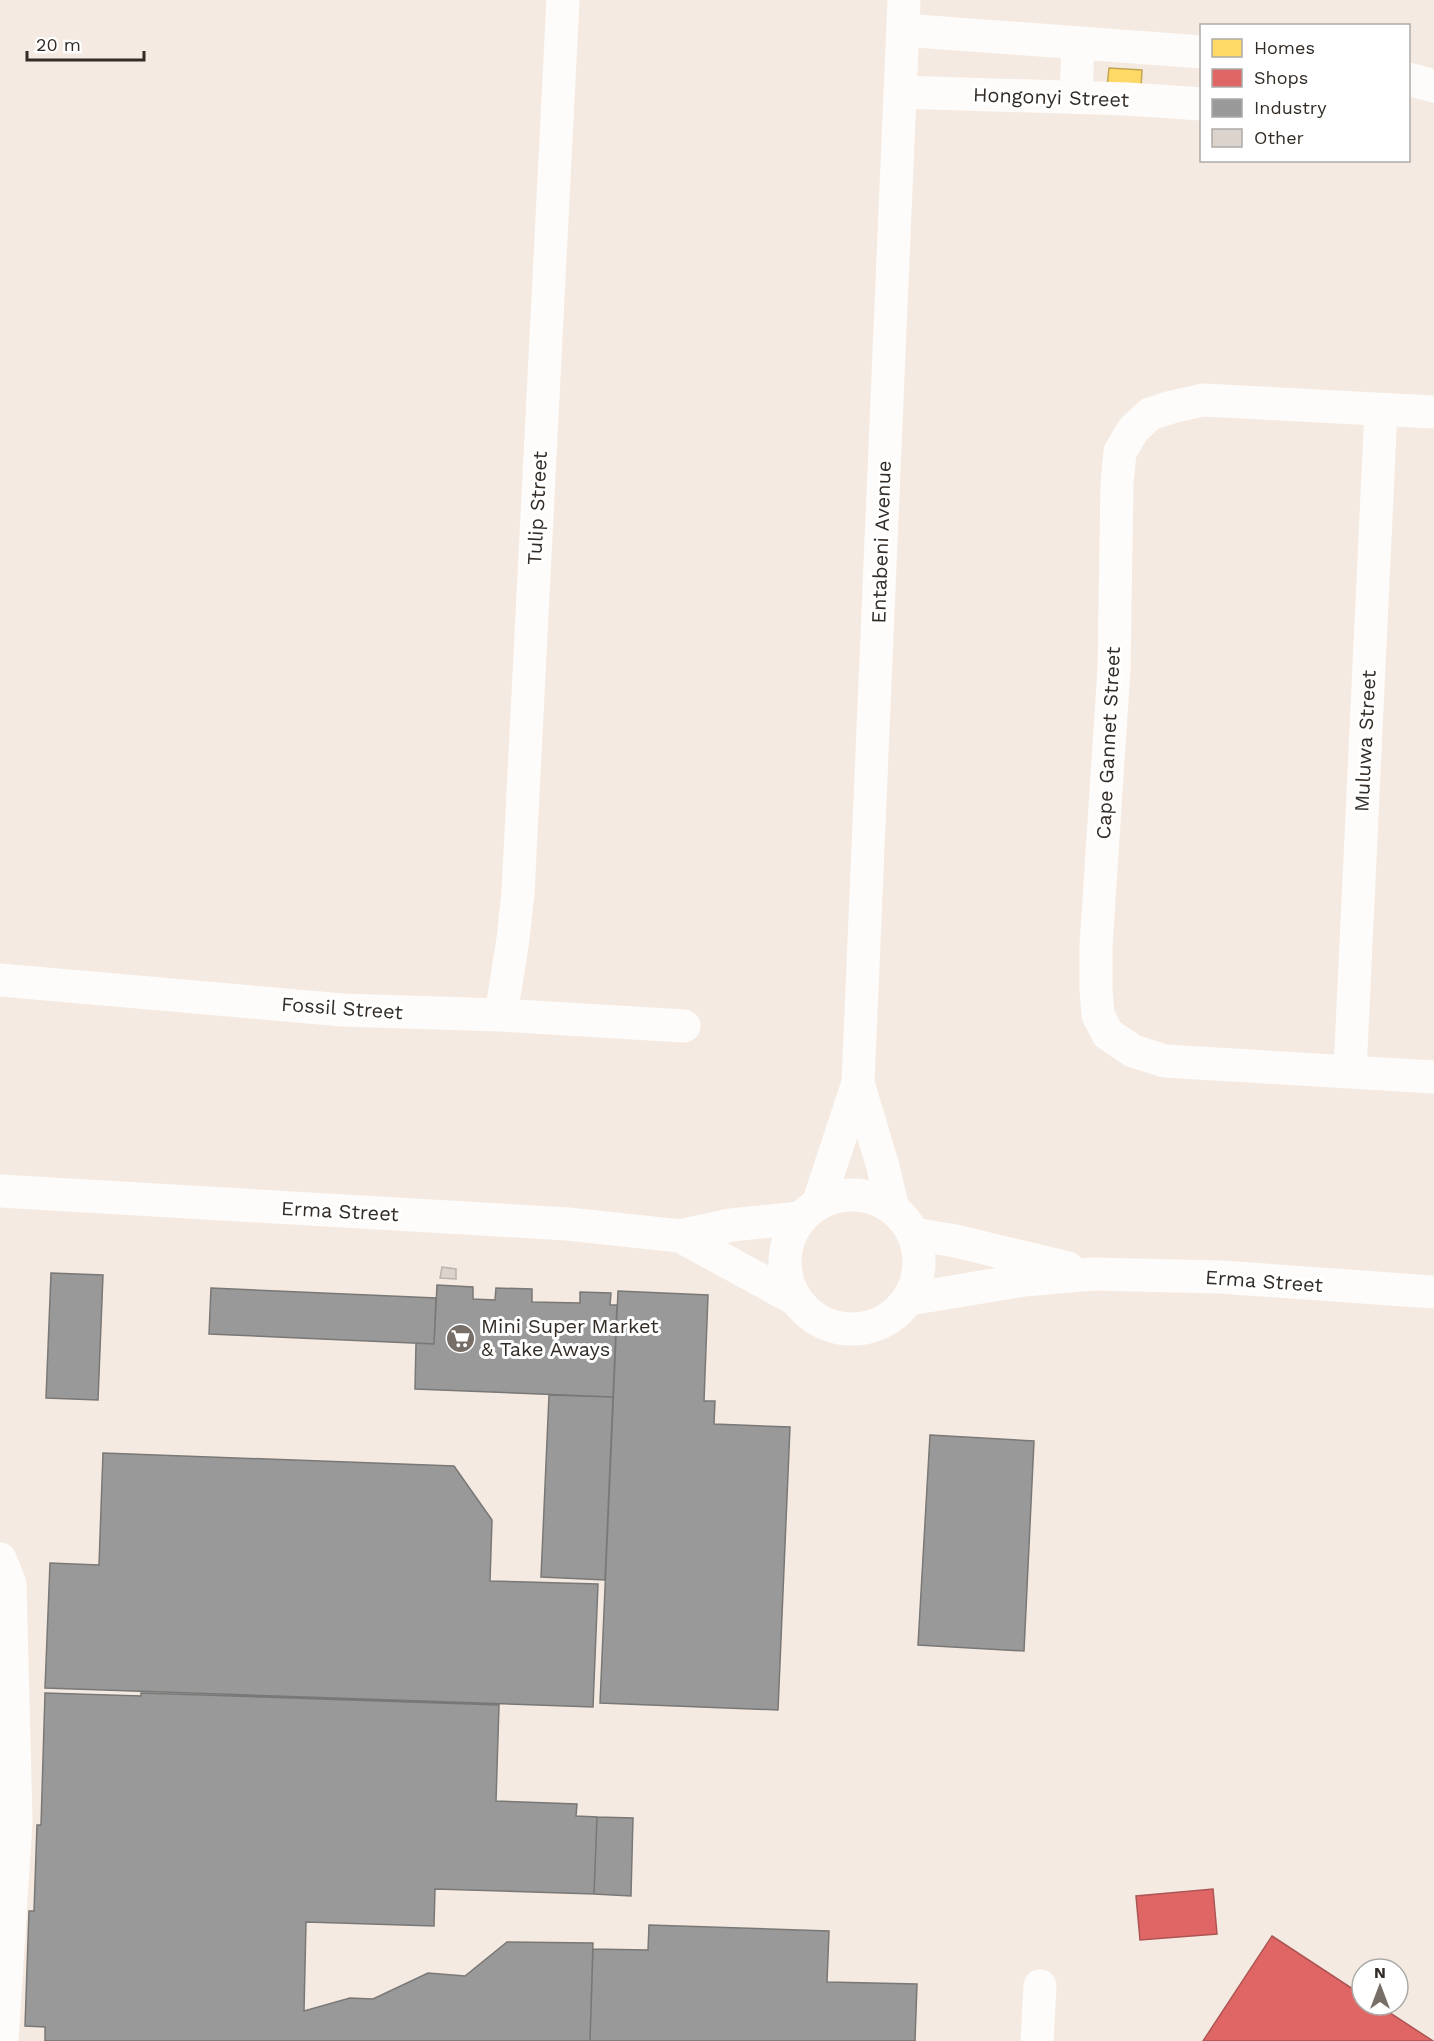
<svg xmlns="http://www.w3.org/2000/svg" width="1434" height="2041" font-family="'Work Sans',sans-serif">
	<rect width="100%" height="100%" fill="#f5eae1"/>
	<!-- homes -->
	<path fill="#ffd966" stroke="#c2a553" stroke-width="1.5" d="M1109,68L1142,70L1141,89L1107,87Z"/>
	<!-- shops -->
	<path fill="#e06666" stroke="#ac5553" stroke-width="1.5" d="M1213,1889L1217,1934L1140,1940L1136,1896Z
		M1272,1936L1362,1995V2005H1378L1433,2041H1203Z"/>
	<!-- industry -->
	<path fill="#999" stroke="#7a7876" stroke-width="1.5" d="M51,1273L103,1275L98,1400L46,1398Z
		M437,1285L473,1287V1299L495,1300L496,1288L532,1289V1302L580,1303V1292L611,1293L610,1305H617L613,1397L415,1389L416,1343L434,1344Z
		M211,1288L436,1298L434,1344L209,1334Z
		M618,1291L708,1295L704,1401H715L714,1424L790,1427L778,1710L600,1703Z
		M549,1395L613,1397L605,1580L541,1577Z
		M930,1435L1034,1441L1024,1651L918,1645Z
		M103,1453L454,1466L492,1520L490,1581L598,1584L593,1707L45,1688L50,1563L99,1565Z
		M45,1693L141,1696V1693L499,1705L496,1801L577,1804L576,1816L597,1817L594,1894L435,1889L434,1926L306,1922L304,2011L350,1998L373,1999L428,1973L465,1976L507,1942L593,1943L590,2041H45V2027L25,2026L29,1911H34L37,1825H41Z
		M597,1817L633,1818L631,1896L594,1894Z
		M649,1925L829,1931L827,1982L917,1984L915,2041H590L593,1949L648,1950Z"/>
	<!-- building -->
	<path fill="#dcd3cc" stroke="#bbb3ac" stroke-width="1.5" d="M442,1267L456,1269V1279L440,1278Z"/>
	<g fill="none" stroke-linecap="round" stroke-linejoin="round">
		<!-- minor -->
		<path stroke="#fefcfa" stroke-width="33" d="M903,30L1202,52
			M1408,79L1434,86
			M900,92L1127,99L1202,104
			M1076,97L1078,43
			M1434,412L1203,400L1172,407L1150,414L1133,430L1120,452L1117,483L1114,669L1096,946V989L1098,1015L1108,1034L1133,1051L1165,1061L1434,1077
			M0,980L343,1010L501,1015L684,1026
			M501,1015L513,939L518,893L563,0
			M1350,1072L1381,410
			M858,1083L883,1167L893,1209
			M0,1191L568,1224L680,1236L731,1225L800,1218
			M785 1262a67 67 0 1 1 134 0a67 67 0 1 1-134 0Z
			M818,1204L858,1083L904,0
			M914,1234L955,1241L1068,1268
			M680,1236L797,1300
			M909,1299L1024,1280L1093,1274L1220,1277L1434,1292
			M0,1559L10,1584L16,1822L2,2041
			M1037,2041L1040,1986"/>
	</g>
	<!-- icons -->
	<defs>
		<symbol id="supermarket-disc" viewBox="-11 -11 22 22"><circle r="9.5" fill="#776e67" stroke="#fff"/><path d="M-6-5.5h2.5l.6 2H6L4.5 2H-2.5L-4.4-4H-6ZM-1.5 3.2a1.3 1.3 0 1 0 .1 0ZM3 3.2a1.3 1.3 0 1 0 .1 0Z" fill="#fff"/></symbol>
	</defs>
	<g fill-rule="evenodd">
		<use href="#supermarket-disc" x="444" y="1322" width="33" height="33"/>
	</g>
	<g text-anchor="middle" stroke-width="6" stroke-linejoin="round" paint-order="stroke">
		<!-- street labels -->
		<g font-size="20" fill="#332c26" stroke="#fff">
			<text transform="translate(1051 97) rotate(2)" y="7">Hongonyi Street</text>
			<text transform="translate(537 508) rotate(-87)" y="7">Tulip Street</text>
			<text transform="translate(881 542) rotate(-88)" y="7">Entabeni Avenue</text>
			<text transform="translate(1365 741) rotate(-87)" y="7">Muluwa Street</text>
			<text transform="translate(1108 743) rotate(-87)" y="7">Cape Gannet Street</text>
			<text transform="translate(342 1008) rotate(4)" y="7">Fossil Street</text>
			<text transform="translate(340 1211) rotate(3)" y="7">Erma Street</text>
			<text transform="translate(1264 1281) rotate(4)" y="7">Erma Street</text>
		</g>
		<!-- poi labels -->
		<g font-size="20" fill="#332c26" stroke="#fff" text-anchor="start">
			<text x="481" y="1333">Mini Super Market<tspan x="481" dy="23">&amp; Take Aways</tspan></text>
		</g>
	</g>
	<!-- legend -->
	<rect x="1200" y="24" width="210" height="138" fill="#ffffff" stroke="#adaba8" stroke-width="1.5"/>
	<rect x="1212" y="39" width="30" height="18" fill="#ffd966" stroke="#adaba8" stroke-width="1.5"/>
	<text x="1254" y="54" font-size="18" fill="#332c26">Homes</text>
	<rect x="1212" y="69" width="30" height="18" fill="#e06666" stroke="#adaba8" stroke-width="1.5"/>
	<text x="1254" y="84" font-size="18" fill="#332c26">Shops</text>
	<rect x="1212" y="99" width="30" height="18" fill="#999999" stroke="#adaba8" stroke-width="1.5"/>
	<text x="1254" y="114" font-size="18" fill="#332c26">Industry</text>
	<rect x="1212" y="129" width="30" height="18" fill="#dcd3cc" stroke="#adaba8" stroke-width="1.5"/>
	<text x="1254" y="144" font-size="18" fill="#332c26">Other</text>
	<!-- north arrow -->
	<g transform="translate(1380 1987)"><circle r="28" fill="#ffffff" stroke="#adaba8" stroke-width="1.5"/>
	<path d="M0-4.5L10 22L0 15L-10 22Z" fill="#776e67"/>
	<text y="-9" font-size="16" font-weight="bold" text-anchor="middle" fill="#332c26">N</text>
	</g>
	<!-- scale -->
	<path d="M27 51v9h117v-9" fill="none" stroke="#332c26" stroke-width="3"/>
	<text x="36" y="51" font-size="18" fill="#332c26" stroke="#ffffff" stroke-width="4.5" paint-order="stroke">20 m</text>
</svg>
